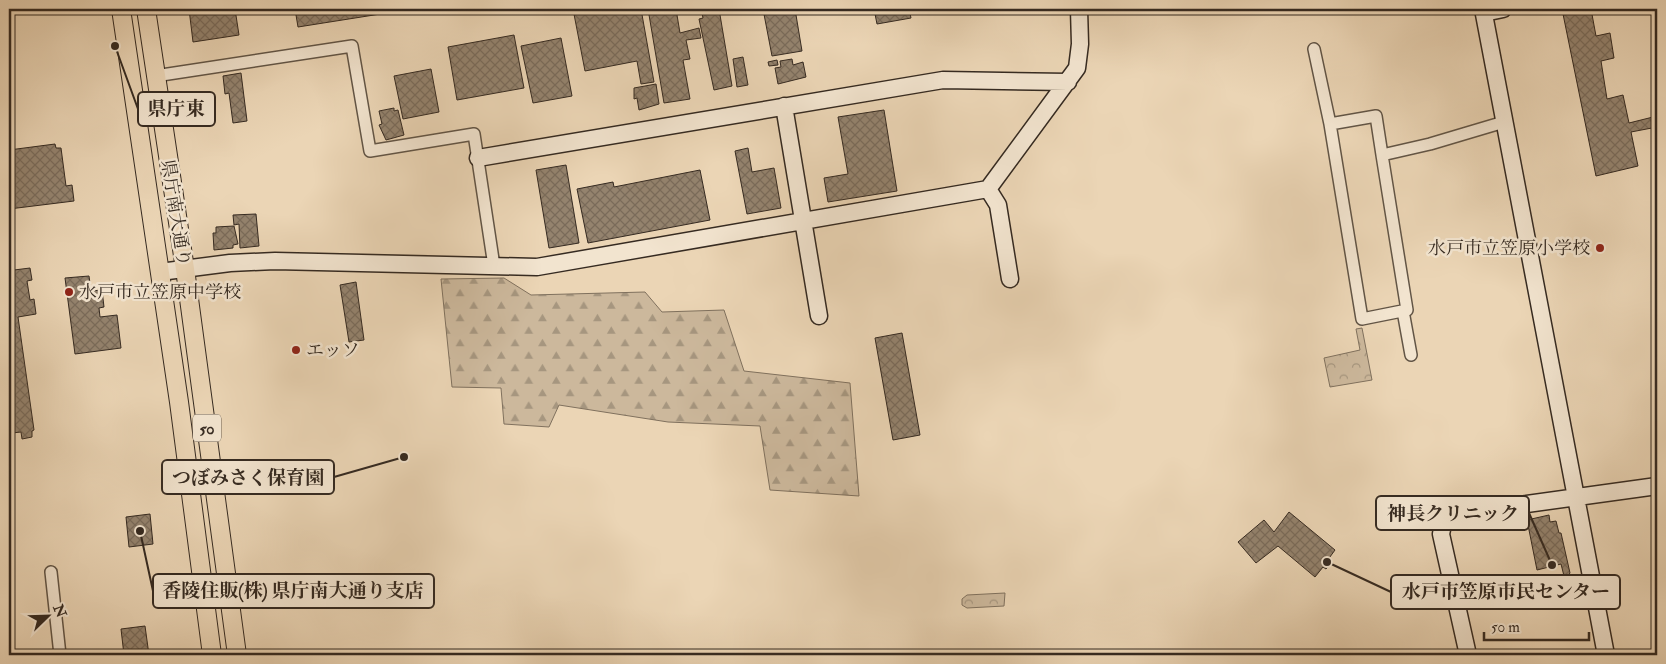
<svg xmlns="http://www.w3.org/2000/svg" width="1666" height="664" font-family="'IM FELL Double Pica','Noto Serif JP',serif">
	<defs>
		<pattern id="forest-firs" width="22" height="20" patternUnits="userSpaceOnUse" patternTransform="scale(1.25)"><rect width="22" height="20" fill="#ccb89c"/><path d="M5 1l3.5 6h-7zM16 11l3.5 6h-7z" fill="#a6967f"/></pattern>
		<pattern id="park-crowns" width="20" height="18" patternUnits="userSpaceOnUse" patternTransform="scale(1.25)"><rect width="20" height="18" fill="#ccb89c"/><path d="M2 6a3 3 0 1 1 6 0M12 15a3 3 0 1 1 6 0" fill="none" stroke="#a6967f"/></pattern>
		<pattern id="building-cross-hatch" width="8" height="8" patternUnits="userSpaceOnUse" patternTransform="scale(1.25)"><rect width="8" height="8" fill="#94836e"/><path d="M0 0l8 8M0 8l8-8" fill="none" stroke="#7a6b5a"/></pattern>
	</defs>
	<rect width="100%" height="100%" fill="#ebd5b5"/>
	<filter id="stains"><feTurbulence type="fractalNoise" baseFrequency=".004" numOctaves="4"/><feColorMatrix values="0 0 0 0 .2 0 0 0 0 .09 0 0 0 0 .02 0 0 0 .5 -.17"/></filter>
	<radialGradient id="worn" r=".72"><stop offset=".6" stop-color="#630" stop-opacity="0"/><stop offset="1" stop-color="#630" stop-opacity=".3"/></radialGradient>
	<!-- forest -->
	<path fill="url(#forest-firs)" stroke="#80715e" d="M504,278L531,295L645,292L662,312L724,310L744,371L850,383L859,496L770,490L760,426L668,422L559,405L549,427L504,424L501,388L452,387L441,279Z"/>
	<!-- park -->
	<path fill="url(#park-crowns)" stroke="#80715e" d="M1362,328L1372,380L1330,387L1324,358L1360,350L1356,329Z
		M1005,593L1004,606L967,608L962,605V599L967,595Z"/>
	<!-- building -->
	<path fill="url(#building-cross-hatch)" stroke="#352a21" d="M189,9H235L239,35L193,42Z
		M295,9H412L298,27Z
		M573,9H641L654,82L641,84L637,61L585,71Z
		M648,9H676L680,33L699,28L701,38L686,40L690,59L683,60L690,99L664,103Z
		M701,9H719L732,86L714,90L699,19L703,18Z
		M763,9H795L802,51L772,56Z
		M874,9H909L911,18L877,24Z
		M1591,9L1596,36L1610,33L1614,58L1601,61L1607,99L1623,95L1629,123L1657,116V127L1631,132L1638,166L1596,176L1563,14Z
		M514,35L524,88L457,100L448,47Z
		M561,38L572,96L533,103L521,46Z
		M743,57L748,85L737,87L733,59Z
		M792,59L793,65L803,62L806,77L778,84L775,68L781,67L780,61Z
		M777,60L778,65L769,66L768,62Z
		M431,69L439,112L403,119L394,76Z
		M241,73L247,121L233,123L229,93L225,94L223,76Z
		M656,84L659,104L639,110L637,98L634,99V88Z
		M394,108V111L398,110L404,135L386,140L379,125L382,124L379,111Z
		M884,110L897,191L828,202L824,178L848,174L838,117Z
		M55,144L56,148H61L66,186L72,185L74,201L9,209V150Z
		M748,148L752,172L774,168L781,208L747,214L735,151Z
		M566,165L579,243L549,248L536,170Z
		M700,170L710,220L588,243L577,189L613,182L614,187Z
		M256,214L259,246L240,248L239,224L234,225L233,215Z
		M234,226L238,244L233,245V248L214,250L213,233H216V227Z
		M9,247L14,270L30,268L32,280L27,281L30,300L34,299L36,314L18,317L34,430L32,431V437L22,439L21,432L12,433L9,410Z
		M89,276L91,291L102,290L104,307L99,308L100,317L117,315L121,348L75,354L65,278Z
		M356,282L364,340L349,342L340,285Z
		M902,333L920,435L893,440L875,338Z
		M1289,512L1335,550L1327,561L1330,564L1326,569L1323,567L1315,577L1278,546L1256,563L1238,542L1264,520L1274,532Z
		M150,514L153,544L129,547L126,517Z
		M1549,515L1550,522L1556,521L1559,533H1561L1570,573L1567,577L1564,576L1561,564L1537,570L1527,520Z
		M145,626L149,655H124L121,629Z"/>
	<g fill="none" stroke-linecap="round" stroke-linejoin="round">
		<defs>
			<path id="street" d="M1314,49L1330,124
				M155,76L352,46L370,151L474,134L494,266
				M1382,155L1376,116L1330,124L1362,319L1407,310L1382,155L1430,144L1504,122
				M1403,311L1411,355
				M51,572L60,655"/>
			<path id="secondary" d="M1483,9L1606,655
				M1484,13L1503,9
				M784,106L819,316
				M478,158L943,80L1068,82
				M988,189L998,205L1010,279
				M160,272L230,263L275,261L537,267L988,189L1077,68L1080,44L1079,9
				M1468,655L1441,534L1444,520L1455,514L1657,486"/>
			<path id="primary" d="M121,9L179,402L212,655
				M146,9L185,269L237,655"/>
		</defs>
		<!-- street casing -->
		<use href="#street" stroke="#625546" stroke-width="14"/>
		<!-- secondary casing -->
		<use href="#secondary" stroke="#352a21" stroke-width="19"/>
		<!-- primary casing -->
		<use href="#primary" stroke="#352a21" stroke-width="20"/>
		<!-- street -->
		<use href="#street" stroke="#f2e4cf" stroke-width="11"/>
		<!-- secondary -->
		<use href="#secondary" stroke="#f2e4cf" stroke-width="16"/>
		<!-- primary -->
		<use href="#primary" stroke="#ebd5b5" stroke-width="18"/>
	</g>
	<!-- markers -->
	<g fill="#8f2418" stroke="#f2e4cf" stroke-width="2">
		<circle cx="1600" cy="248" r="5"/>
		<circle cx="69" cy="292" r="5"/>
		<circle cx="296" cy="350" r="5"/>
	</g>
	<g text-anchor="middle" stroke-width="5" stroke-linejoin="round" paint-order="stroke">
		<!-- shield labels -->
		<rect fill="#f2e4cf" stroke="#6e6255" stroke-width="1" x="193" y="414.5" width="28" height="27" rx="4"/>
		<g font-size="16" font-weight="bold" fill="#352a21">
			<text x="207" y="434">50</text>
		</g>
		<!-- street labels -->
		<g font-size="18" fill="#352a21" stroke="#f2e4cf">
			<text transform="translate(176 213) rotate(81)" y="6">県庁南大通り</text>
		</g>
		<!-- poi labels -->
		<g font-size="18" fill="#352a21" stroke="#f2e4cf" text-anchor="start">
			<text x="1590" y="254" text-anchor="end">水戸市立笠原小学校</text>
			<text x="79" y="298">水戸市立笠原中学校</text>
			<text x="306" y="356">エッソ</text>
		</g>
	</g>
	<!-- callouts -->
	<path fill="none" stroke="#352a21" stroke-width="2" d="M115 46L138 109M404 457L334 477M1552 565L1529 513M140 531L153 591M1327 562L1391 592"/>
	<g fill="#352a21" stroke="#f2e4cf" stroke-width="2">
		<circle cx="115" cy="46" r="5"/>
		<circle cx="404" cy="457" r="5"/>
		<circle cx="1552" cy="565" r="5"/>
		<circle cx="140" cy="531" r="5"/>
		<circle cx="1327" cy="562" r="5"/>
	</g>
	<g fill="#f2e4cf" stroke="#352a21" stroke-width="2">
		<rect x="138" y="92" width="77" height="34" rx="5"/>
		<rect x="162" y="460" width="172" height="34" rx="5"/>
		<rect x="1376" y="496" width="153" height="34" rx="5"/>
		<rect x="153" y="574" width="281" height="34" rx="5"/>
		<rect x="1391" y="575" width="229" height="34" rx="5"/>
	</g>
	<g font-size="19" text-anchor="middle" font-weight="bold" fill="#352a21">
		<text x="176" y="115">県庁東</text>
		<text x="248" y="484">つぼみさく保育園</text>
		<text x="1453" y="520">神長クリニック</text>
		<text x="293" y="597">香陵住販(株) 県庁南大通り支店</text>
		<text x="1506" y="598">水戸市笠原市民センター</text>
	</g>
	<!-- margin -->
	<rect width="1666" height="664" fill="none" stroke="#ebd5b5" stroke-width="30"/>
	<rect x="10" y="10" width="1646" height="644" fill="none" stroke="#352a21" stroke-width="2.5"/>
	<rect x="15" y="15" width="1636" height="634" fill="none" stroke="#352a21"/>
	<!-- north arrow -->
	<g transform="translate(48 616) rotate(67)" stroke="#f2e4cf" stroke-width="4" paint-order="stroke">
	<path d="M0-4L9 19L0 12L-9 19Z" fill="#352a21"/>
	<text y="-8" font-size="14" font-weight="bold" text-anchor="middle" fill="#352a21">N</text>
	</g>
	<!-- scale -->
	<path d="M1484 632v8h105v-8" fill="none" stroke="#352a21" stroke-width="2.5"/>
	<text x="1491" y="632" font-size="15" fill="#352a21" stroke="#f2e4cf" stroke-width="4" paint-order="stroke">50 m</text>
	<rect width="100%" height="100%" filter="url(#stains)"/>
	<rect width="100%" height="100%" fill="url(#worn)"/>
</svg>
